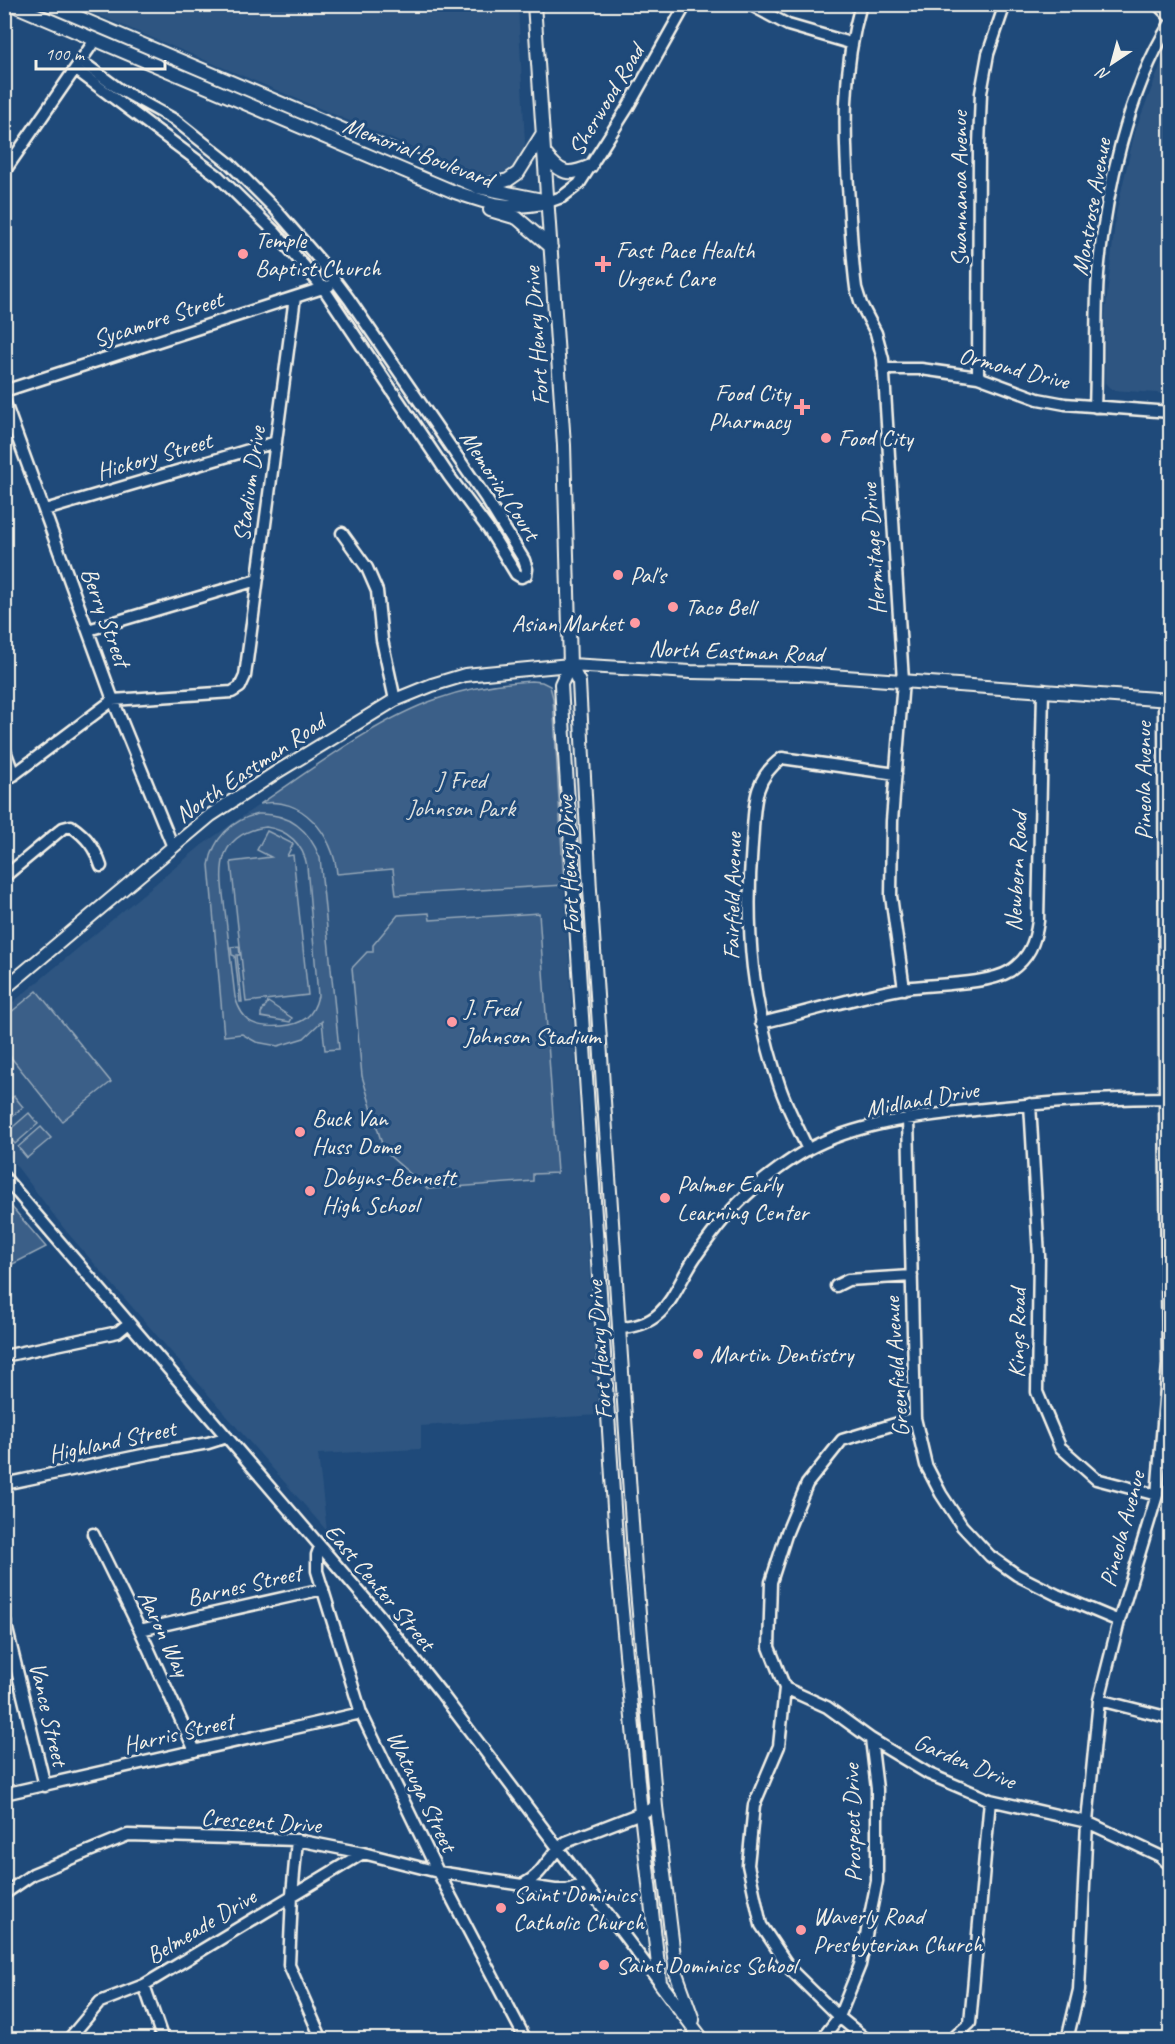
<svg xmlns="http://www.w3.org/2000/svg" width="1175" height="2044" font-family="Caveat,sans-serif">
	<rect width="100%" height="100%" fill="#1f4a7a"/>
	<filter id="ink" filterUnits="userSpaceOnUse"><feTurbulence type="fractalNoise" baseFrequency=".0167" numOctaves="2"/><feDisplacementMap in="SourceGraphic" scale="12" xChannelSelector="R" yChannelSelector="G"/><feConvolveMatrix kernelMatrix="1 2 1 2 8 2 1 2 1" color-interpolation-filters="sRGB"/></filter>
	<g filter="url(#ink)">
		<!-- built -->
		<path fill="#2d5581" d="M74,5H518L525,143L521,156L515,166L507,171L489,178L480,176Z
			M1170,41V394L1112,390L1105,383V314L1116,214L1135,131Z
			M276,801L288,805L313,820L324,833L336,861L394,869L397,895L564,885L599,1415L421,1426V1449L318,1454L327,1531L66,1231L5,1151V1009L202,845L260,804Z"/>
		<!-- green -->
		<path fill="#3a5f88" stroke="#97a8b8" stroke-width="1.5" fill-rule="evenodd" d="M531,681L542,682L550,686L553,698L564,885L396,895L393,869L337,874C334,836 302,794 260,804C312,769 378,719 437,699C468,688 498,683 531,681Z
			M258,814C289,813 309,829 320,858L339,1049L325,1050L322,1021L304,1038L278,1046L256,1042L242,1034L224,1036L209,865C213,839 231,820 258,814ZM266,827C288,830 303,844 307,866L318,996C313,1017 303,1024 282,1026C256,1028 243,1024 235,997C232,971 229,945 226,919C224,898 218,873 225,854C232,837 249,829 266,827Z
			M267,831L293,844L287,856L293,855L308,995L246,1002L231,862L271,857L257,850Z
			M429,913L430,920L539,913L557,1173L533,1174V1181L428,1189L384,1151L362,1076L352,968L367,952H373V945L398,915Z
			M239,946L240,955H237L242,1002H240L235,956L232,955L231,947Z
			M37,991L111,1082L62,1121L5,1050V1017Z
			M268,1002L292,1018L290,1022L261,1017V1013Z
			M14,1096L23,1107L5,1122V1104Z
			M29,1113L38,1124L15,1144L6,1133Z
			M41,1127L51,1138L27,1158L18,1147Z
			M5,1199L46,1247L5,1268H4Z"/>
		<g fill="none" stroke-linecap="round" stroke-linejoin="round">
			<defs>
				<path id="minor" d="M749,4L788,25L850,43
					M861,4C842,71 844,133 849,201C851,230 852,259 856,288L861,304L876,333L883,359L903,681L892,821L891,896L904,989
					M1157,4L1170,17
					M75,69L218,176L274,231L324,289L449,476L489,530L516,574L521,577L526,575L527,569L524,560L487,500L349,299L322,263L275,209L230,164L175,120L119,89L81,61
					M4,172L95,40
					M548,202L562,197L579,184L628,107L686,4
					M883,369H921L978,377L1038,399L1065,404L1170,412
					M978,377L979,145L981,93L988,54L1005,4
					M4,391L329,286
					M4,400L113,700L173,847
					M1095,407C1097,363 1095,318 1098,274C1105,194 1128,91 1170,24
					M45,510L276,442
					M342,533L367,568L377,591L382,640L395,700
					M88,630L257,580
					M4,748L14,775
					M4,782L113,700L232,692L240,687L245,676L295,297
					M4,877L63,828L71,826C87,837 95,848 101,866
					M761,1023C808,1012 859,996 905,988C933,984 987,985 1010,971C1029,958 1035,943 1038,921L1043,690
					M1030,1104L1039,1256L1037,1392L1060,1447L1096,1479L1157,1495
					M908,1118L915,1418L926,1465L941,1494L962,1526L990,1556L1017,1575L1057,1595L1119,1621
					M808,1150C799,1129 787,1108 780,1087C752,1006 745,929 752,844C755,810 751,780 782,758L896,774
					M4,1177L380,1616L441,1693L660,1983
					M836,1286L848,1280L912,1276
					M618,1328C669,1327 673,1289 696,1256C712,1233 731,1208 752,1190C766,1177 791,1159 807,1150C855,1123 921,1116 975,1110C1039,1103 1105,1098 1170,1098
					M4,1356L118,1332L129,1323
					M4,1484L152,1453L208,1443L227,1437
					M93,1534L140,1630L195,1751
					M320,1547L317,1555V1571L361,1713L438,1872L526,2040
					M4,1617L45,1786
					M140,1630L323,1589
					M785,1688L827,1707L871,1739L929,1774L990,1800L1087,1822L1160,1856L1170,1865
					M1099,1700L1170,1718
					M4,1794L361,1713
					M297,1840L292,1895L289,1965L322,2040
					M524,1884C545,1873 548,1855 566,1842L656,1807
					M4,1894L33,1874L128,1835L297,1840L363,1853L438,1872L555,1890H567L584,1884
					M144,1985L163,2040
					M68,2040L100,2002L144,1985L363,1853
					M821,2040L839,2017L860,1965L877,1881V1789L871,1739
					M867,2040L839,2017L791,1970L761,1925L748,1865L754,1805L779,1746L785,1688L769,1647L771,1582L787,1532L807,1484L842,1440L915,1418
					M951,2040L970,2023L990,1800
					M1067,2040L1079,1990L1087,1822L1099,1700L1119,1621L1157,1495L1168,1364L1165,1098L1164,699"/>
				<path id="major" d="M11,4L452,191C490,204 508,211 548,202
					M47,4L478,187L547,201
					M534,4L564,445L570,665L561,684L565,755L618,1569L641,1813L660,1983L703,2040
					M545,154C562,175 567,176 591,166
					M482,186L508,180L518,173L543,133
					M490,210L517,218L551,247
					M570,665L579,682L590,890L635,1568L656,1807L676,1973L693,2020
					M4,989L211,815L277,772L395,700L432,685L465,675L570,665L691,672L803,674L1170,700"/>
			</defs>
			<!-- minor casing -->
			<use href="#minor" stroke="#f4f1e8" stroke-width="15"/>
			<!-- major casing -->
			<use href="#major" stroke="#f4f1e8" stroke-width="16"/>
			<!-- minor -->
			<use href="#minor" stroke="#1f4a7a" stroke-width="10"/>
			<!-- major -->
			<use href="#major" stroke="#1f4a7a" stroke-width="12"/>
		</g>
	</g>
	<!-- markers -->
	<g fill="#ff9aa2" stroke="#1f4a7a" stroke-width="2">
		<circle cx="243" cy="254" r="6"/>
		<path d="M600 255h6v6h6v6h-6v6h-6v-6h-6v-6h6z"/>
		<path d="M799 398h6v6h6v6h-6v6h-6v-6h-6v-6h6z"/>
		<circle cx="826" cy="438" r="6"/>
		<circle cx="618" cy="575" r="6"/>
		<circle cx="673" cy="607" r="6"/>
		<circle cx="635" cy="623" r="6"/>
		<circle cx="452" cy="1022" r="6"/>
		<circle cx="300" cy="1132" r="6"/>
		<circle cx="310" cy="1191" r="6"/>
		<circle cx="665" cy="1198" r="6"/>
		<circle cx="698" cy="1354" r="6"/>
		<circle cx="501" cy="1908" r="6"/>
		<circle cx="801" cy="1930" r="6"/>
		<circle cx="604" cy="1965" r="6"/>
	</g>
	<g text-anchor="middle" stroke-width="6" stroke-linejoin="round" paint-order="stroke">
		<!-- street labels -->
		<g font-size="24" fill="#f4f1e8" stroke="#1f4a7a">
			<text transform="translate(606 100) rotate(-59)" y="8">Sherwood Road</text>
			<text transform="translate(418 152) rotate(21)" y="8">Memorial Boulevard</text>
			<text transform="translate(959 189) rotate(-90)" y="8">Swannanoa Avenue</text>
			<text transform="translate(1091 207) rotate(-80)" y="8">Montrose Avenue</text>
			<text transform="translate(158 319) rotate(-18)" y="8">Sycamore Street</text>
			<text transform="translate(536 336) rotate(-94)" y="8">Fort Henry Drive</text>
			<text transform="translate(1014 368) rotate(14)" y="8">Ormond Drive</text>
			<text transform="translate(154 456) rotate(-16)" y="8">Hickory Street</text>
			<text transform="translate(249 484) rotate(-82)" y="8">Stadium Drive</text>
			<text transform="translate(500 485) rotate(57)" y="8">Memorial Court</text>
			<text transform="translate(873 549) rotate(-94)" y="8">Hermitage Drive</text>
			<text transform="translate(106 617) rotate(70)" y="8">Berry Street</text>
			<text transform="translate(736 651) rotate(2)" y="8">North Eastman Road</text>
			<text transform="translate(250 768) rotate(-34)" y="8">North Eastman Road</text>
			<text transform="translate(1143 781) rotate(-90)" y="8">Pineola Avenue</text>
			<text transform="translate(568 865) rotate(-93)" y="8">Fort Henry Drive</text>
			<text transform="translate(1016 872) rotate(-87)" y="8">Newbern Road</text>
			<text transform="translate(732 896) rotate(-89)" y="8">Fairfield Avenue</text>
			<text transform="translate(922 1099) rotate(-10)" y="8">Midland Drive</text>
			<text transform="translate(1017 1333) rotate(-89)" y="8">Kings Road</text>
			<text transform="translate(599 1350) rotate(-94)" y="8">Fort Henry Drive</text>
			<text transform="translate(896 1367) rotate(-94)" y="8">Greenfield Avenue</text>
			<text transform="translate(112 1441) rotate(-12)" y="8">Highland Street</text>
			<text transform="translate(1122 1529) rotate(-75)" y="8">Pineola Avenue</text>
			<text transform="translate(244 1585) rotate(-13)" y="8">Barnes Street</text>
			<text transform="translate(380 1587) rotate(50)" y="8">East Center Street</text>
			<text transform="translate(164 1633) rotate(65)" y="8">Aaron Way</text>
			<text transform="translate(49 1714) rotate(77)" y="8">Vance Street</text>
			<text transform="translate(178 1733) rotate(-13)" y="8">Harris Street</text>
			<text transform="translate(965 1761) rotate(23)" y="8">Garden Drive</text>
			<text transform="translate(422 1791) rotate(64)" y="8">Watauga Street</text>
			<text transform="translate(261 1821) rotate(4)" y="8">Crescent Drive</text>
			<text transform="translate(852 1823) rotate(-91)" y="8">Prospect Drive</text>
			<text transform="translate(201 1926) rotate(-31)" y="8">Belmeade Drive</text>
		</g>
		<!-- poi labels -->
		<g font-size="24" fill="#f4f1e8" stroke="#1f4a7a" text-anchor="start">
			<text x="255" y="248">Temple<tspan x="255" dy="28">Baptist Church</tspan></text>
			<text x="616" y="258">Fast Pace Health<tspan x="616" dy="28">Urgent Care</tspan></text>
			<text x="790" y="401" text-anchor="end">Food City<tspan x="790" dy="28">Pharmacy</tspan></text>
			<text x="838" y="446">Food City</text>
			<text x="630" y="583">Pal's</text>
			<text x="685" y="615">Taco Bell</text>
			<text x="623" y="631" text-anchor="end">Asian Market</text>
			<text x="464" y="1016">J. Fred<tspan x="464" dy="28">Johnson Stadium</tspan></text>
			<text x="312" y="1126">Buck Van<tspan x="312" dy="28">Huss Dome</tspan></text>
			<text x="322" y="1185">Dobyns-Bennett<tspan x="322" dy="28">High School</tspan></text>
			<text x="677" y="1192">Palmer Early<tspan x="677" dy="28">Learning Center</tspan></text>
			<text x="710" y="1362">Martin Dentistry</text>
			<text x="513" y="1902">Saint Dominics<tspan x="513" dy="28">Catholic Church</tspan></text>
			<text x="813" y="1924">Waverly Road<tspan x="813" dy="28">Presbyterian Church</tspan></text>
			<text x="616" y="1973">Saint Dominics School</text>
		</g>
		<!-- park labels -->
		<g font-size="24" fill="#e1e2de" stroke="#1f4a7a">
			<text x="461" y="788">J Fred<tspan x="461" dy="28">Johnson Park</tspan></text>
		</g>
	</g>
	<!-- margin -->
	<rect width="1175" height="2044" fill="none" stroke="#1f4a7a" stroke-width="24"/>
	<rect x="12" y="12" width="1151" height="2020" fill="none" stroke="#f4f1e8" stroke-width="2" filter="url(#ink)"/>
	<!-- north arrow -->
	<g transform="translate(1112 63) rotate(216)" stroke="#1f4a7a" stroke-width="4.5" paint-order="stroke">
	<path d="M0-4.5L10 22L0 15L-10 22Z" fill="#f4f1e8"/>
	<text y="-9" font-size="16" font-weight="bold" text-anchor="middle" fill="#f4f1e8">N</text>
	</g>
	<!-- scale -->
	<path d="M36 60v9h129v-9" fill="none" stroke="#f4f1e8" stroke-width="3"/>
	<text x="45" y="60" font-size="18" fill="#f4f1e8" stroke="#1f4a7a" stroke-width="4.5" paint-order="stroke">100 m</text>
</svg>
